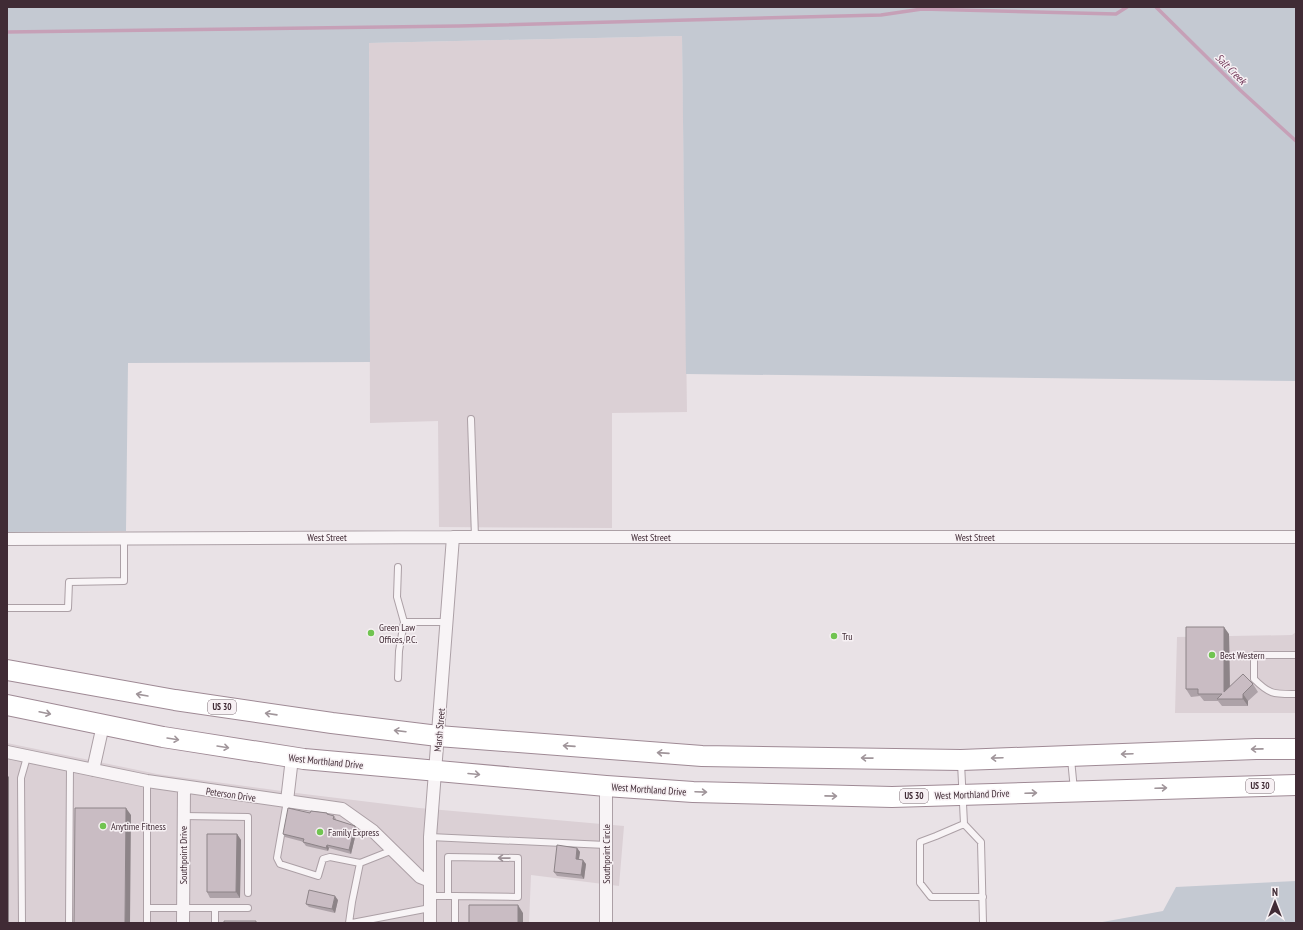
<svg xmlns="http://www.w3.org/2000/svg" width="1303" height="930" font-family="'PT Sans Narrow',sans-serif">
	<rect width="100%" height="100%" fill="#e9e2e6"/>
	<!-- built -->
	<path fill="#dbd0d5" d="M682,36L687,412L612,413V528L439,527L438,421L370,423L369,43Z
		M1296,632V713H1175L1177,637L1292,635Z
		M7,743L157,774L304,794L419,808L624,826L619,886L531,875L529,923H7Z"/>
	<!-- green -->
	<path fill="#c4c9d2" d="M7,7H1296V381L686,374L682,36L369,43L370,362L128,363L126,531L7,532Z
		M1296,881V923H1097L1163,911L1176,887Z"/>
	<g fill="none" stroke-linecap="round" stroke-linejoin="round">
		<!-- stream -->
		<path stroke="#c6a0b7" stroke-width="3.5" d="M1156,7L1240,90L1296,141
			M7,32L459,26L881,15L922,9L1116,14L1127,7"/>
		<defs>
			<path id="service" d="M471,419L475,537
				M398,567L397,597L404,622H447
				M7,608H68L69,582L124,581V539
				M1296,655H1254V679C1270,695 1274,694 1296,694
				M398,678L399,651L404,622
				M1071,759L1074,790
				M961,763L964,824L981,842L983,923
				M147,781V923
				M287,801L277,858L280,864L318,876L323,859L330,857L360,863L352,902L349,923
				M183,816L248,817V893
				M964,824L936,836L920,842V883L931,897H983
				M430,837L606,845
				M360,863L393,850
				M430,896H455V923
				M448,896V857L518,858V897L455,896
				M147,908H248
				M22,923L21,778L27,757
				M69,923L70,766
				M215,923V908
				M352,923L430,908"/>
			<path id="minor" d="M7,539L453,537H1296
				M7,752L147,781L342,809L373,831L420,877L430,881
				M93,770L103,725
				M287,801L292,758
				M183,923L184,787
				M430,923V837L453,537
				M606,923V786"/>
			<path id="trunk" d="M7,670L175,700L332,723L438,736L702,756L961,760L1256,749H1296
				M7,705L163,737L304,759L606,786L693,792L892,797L1296,785"/>
		</defs>
		<!-- service casing -->
		<use href="#service" stroke="#aca0a6" stroke-width="8"/>
		<!-- minor casing -->
		<use href="#minor" stroke="#aca0a6" stroke-width="14"/>
		<!-- trunk casing -->
		<use href="#trunk" stroke="#9f8a95" stroke-width="22"/>
		<!-- service -->
		<use href="#service" stroke="#f8f4f6" stroke-width="6"/>
		<!-- minor -->
		<use href="#minor" stroke="#f8f4f6" stroke-width="12"/>
		<!-- trunk -->
		<use href="#trunk" stroke="#fff" stroke-width="20"/>
	</g>
	<!-- wall -->
	<path fill="#ada2a8" d="M1229,634L1230,687L1253,684L1258,692L1248,701V706H1222L1218,701H1204L1200,696L1191,697L1186,689Z
		M327,813L328,815L334,816L336,819V820L357,829L351,854L329,848L328,851L306,846L303,842H304L285,837L283,834Z
		M237,834L241,840L240,898H210L207,892Z
		M577,848L580,852L579,860L586,864L584,879L557,876L554,872Z
		M338,900L335,913L309,907L306,904Z"/>
	<!-- shaded-wall -->
	<path fill="#8d8488" d="M1224,627L1229,634L1230,699L1224,692Z
		M1243,694L1248,701V706L1243,699Z
		M7,775L9,777V923H7Z
		M126,808L131,815L130,923H125Z
		M355,826L357,829L351,854L349,850Z
		M237,834L241,840L240,898L236,892Z
		M327,845L329,848L328,851L326,848Z
		M577,848L580,852L578,863L576,859Z
		M583,860L586,864L584,879L581,875Z
		M335,896L338,900L335,913L332,909Z
		M518,905L523,913V923H518Z"/>
	<!-- building -->
	<path fill="#c9bcc3" stroke="#8d8488" d="M1186,627H1224V692L1243,674L1253,684L1243,694V699H1217L1222,694H1198V689H1186Z
		M75,808H126L125,923H74Z
		M288,808L310,813L311,811L327,813V814L334,816L333,819L355,826L349,850L327,845L326,848L303,842L304,839L283,834Z
		M207,834H237L236,892H207Z
		M557,845L577,848L576,859L583,860L581,875L554,872Z
		M309,890L335,896L332,909L306,904Z
		M469,905H518V923H469Z
		M224,921H256V923H224Z"/>
	<!-- one-way arrows -->
	<defs><path id="oneway-shaft" d="M-6 0H5M1.5-3L5.5 0L1.5 3" fill="none" stroke-width="1.6" stroke-linecap="round" stroke-linejoin="round"/></defs>
	<g stroke="#a0959a">
		<use href="#oneway-shaft" transform="translate(142 695) rotate(-170)"/>
		<use href="#oneway-shaft" transform="translate(45 713) rotate(12)"/>
		<use href="#oneway-shaft" transform="translate(271 714) rotate(-172)"/>
		<use href="#oneway-shaft" transform="translate(400 731) rotate(-173)"/>
		<use href="#oneway-shaft" transform="translate(173 739) rotate(9)"/>
		<use href="#oneway-shaft" transform="translate(569 746) rotate(-176)"/>
		<use href="#oneway-shaft" transform="translate(223 747) rotate(9)"/>
		<use href="#oneway-shaft" transform="translate(1257 749) rotate(179)"/>
		<use href="#oneway-shaft" transform="translate(663 753) rotate(-176)"/>
		<use href="#oneway-shaft" transform="translate(1127 754) rotate(178)"/>
		<use href="#oneway-shaft" transform="translate(867 758) rotate(-179)"/>
		<use href="#oneway-shaft" transform="translate(997 758) rotate(178)"/>
		<use href="#oneway-shaft" transform="translate(474 774) rotate(5)"/>
		<use href="#oneway-shaft" transform="translate(1161 788) rotate(-2)"/>
		<use href="#oneway-shaft" transform="translate(701 792) rotate(2)"/>
		<use href="#oneway-shaft" transform="translate(1031 793) rotate(-2)"/>
		<use href="#oneway-shaft" transform="translate(831 796) rotate(1)"/>
	</g>
	<use stroke="#9c9096" href="#oneway-shaft" transform="translate(504 858) rotate(-179)"/>
	<!-- markers -->
	<g fill="#71c451" stroke="#f7f1f4" stroke-width="1.5">
		<circle cx="371" cy="633" r="4"/>
		<circle cx="834" cy="636" r="4"/>
		<circle cx="1212" cy="655" r="4"/>
		<circle cx="103" cy="826" r="4"/>
		<circle cx="320" cy="832" r="4"/>
	</g>
	<g text-anchor="middle" stroke-width="3" stroke-linejoin="round" paint-order="stroke">
		<!-- shield labels -->
		<g fill="#f7f1f4" stroke="#77666e" stroke-width="1">
			<rect x="208" y="700" width="28" height="14" rx="3"/>
			<rect x="1246" y="779" width="28" height="14" rx="3"/>
			<rect x="900" y="789" width="28" height="14" rx="3"/>
		</g>
		<g font-size="9" font-weight="bold" fill="#402b35">
			<text x="222" y="710">US 30</text>
			<text x="1260" y="789">US 30</text>
			<text x="914" y="799">US 30</text>
		</g>
		<!-- street labels -->
		<g font-size="10" fill="#402b35" stroke="#f7f1f4">
			<text x="327" y="541">West Street</text>
			<text x="651" y="541">West Street</text>
			<text x="975" y="541">West Street</text>
			<text transform="translate(439 730) rotate(-85)" y="4">Marsh Street</text>
			<text transform="translate(326 761) rotate(6)" y="4">West Morthland Drive</text>
			<text transform="translate(649 789) rotate(4)" y="4">West Morthland Drive</text>
			<text transform="translate(231 794) rotate(8)" y="4">Peterson Drive</text>
			<text transform="translate(972 794) rotate(-2)" y="4">West Morthland Drive</text>
			<text transform="translate(606 854) rotate(-90)" y="4">Southpoint Circle</text>
			<text transform="translate(183 855) rotate(-90)" y="4">Southpoint Drive</text>
		</g>
		<!-- poi labels -->
		<g font-size="10" fill="#402b35" stroke="#f7f1f4" text-anchor="start">
			<text x="379" y="631">Green Law<tspan x="379" dy="12">Offices, P.C.</tspan></text>
			<text x="842" y="640">Tru</text>
			<text x="1220" y="659">Best Western</text>
			<text x="111" y="830">Anytime Fitness</text>
			<text x="328" y="836">Family Express</text>
		</g>
		<!-- water labels -->
		<g font-size="11" font-style="italic" fill="#713858" stroke="#f7f1f4">
			<text transform="translate(1231 69) rotate(45)" y="4">Salt Creek</text>
		</g>
	</g>
	<!-- border -->
	<rect width="1303" height="930" fill="none" stroke="#402b35" stroke-width="16"/>
	<!-- north arrow -->
	<g transform="translate(1275 902)" stroke="#f7f1f4" stroke-width="3" paint-order="stroke">
	<path d="M0-3L7 15L0 10L-7 15Z" fill="#402b35"/>
	<text y="-6" font-size="11" font-weight="bold" text-anchor="middle" fill="#402b35">N</text>
	</g>
</svg>
